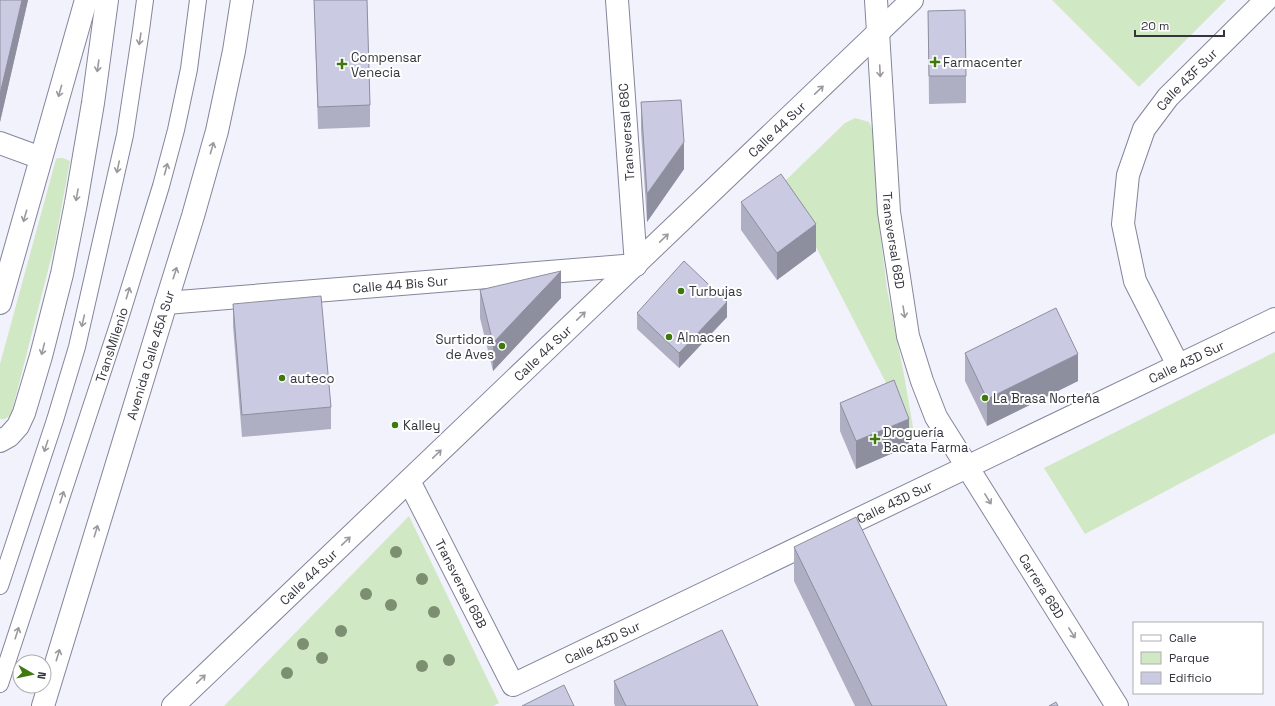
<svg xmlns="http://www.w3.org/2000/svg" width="1275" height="706" font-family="'Space Grotesk',sans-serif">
	<rect width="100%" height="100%" fill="#f1f2fb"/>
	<!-- green -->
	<path fill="#d1e8c4" d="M1052,0H1226L1139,87Z
		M855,118L869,122L875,135L876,199L887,289L904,375L915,439L783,183L845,123Z
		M59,158H63L70,161L55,243L11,415L5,419H0V364L56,159Z
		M1275,352V433L1085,534L1044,468Z
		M409,516L499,703L493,706H224Z"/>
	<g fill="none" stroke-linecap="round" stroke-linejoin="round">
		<defs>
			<g id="lane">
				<path d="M0,586L55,420L77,347L125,135L141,30L145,0"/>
				<path id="s1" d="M0,684L118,325L161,186L176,130L189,69L198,0"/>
			</g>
			<g id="street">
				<path d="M876,0L878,32"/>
				<path d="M0,143L41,158"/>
				<path id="s2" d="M166,303L636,265L617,0"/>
				<path id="s3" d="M1178,365L1135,281L1123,224L1128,175L1144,129L1168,97L1266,0"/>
				<path id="s4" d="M409,481L513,685L1275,319"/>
			</g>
			<g id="secondary">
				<path id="s5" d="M878,32L889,212L908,336L922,381L936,417L1117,706"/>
				<path id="s6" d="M173,706L912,0"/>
			</g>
			<g id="highway">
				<path d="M0,303L86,0"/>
				<path d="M0,441L9,436L18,426L24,413L41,356L62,274L76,203L93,103L107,0"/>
				<path id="s7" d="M43,706L166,303L193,216L217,131L234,51L242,0"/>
			</g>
		</defs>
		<!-- lane casing -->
		<use href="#lane" stroke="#84859b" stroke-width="18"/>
		<!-- street casing -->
		<use href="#street" stroke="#84859b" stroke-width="24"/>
		<!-- secondary casing -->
		<use href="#secondary" stroke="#84859b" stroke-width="24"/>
		<!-- highway casing -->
		<use href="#highway" stroke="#84859b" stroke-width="24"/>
		<!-- lane -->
		<use href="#lane" stroke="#fff" stroke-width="16"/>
		<!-- street -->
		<use href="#street" stroke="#fff" stroke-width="22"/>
		<!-- secondary -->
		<use href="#secondary" stroke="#fff" stroke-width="22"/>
		<!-- highway -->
		<use href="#highway" stroke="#fff" stroke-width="22"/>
	</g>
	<!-- trees -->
	<g fill="#7c8f71">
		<circle cx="396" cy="552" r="6"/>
		<circle cx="422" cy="579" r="6"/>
		<circle cx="366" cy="594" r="6"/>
		<circle cx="391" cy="605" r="6"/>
		<circle cx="434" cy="612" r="6"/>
		<circle cx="341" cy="631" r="6"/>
		<circle cx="303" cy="644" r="6"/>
		<circle cx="322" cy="658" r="6"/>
		<circle cx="449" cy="660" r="6"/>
		<circle cx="422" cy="666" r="6"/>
		<circle cx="287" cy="673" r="6"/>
	</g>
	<!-- wall -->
	<path fill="#aeafc2" d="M0,0H28L0,122Z
		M314,0H367L370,105V127L318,129Z
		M928,11L966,76V103L929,104Z
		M641,102L684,169L647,222L641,130Z
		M741,202L816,251L777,280L741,230Z
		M480,290L561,298L493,371L480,318Z
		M233,304L331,407V429L242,437L233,326Z
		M637,313L727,317L679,368L637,329Z
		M965,353L1078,381L987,426L965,381Z
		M840,403L909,446L856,469L840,431Z
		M794,547L947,706H855L794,581Z
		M614,681L758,706H615L614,703Z"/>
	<!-- shaded-wall -->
	<path fill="#8d8e9e" d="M22,0H28L0,122V94Z
		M684,142V169L647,222V194Z
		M816,224V251L777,280V253Z
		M561,271V298L493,371V343Z
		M727,302V317L679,368V353Z
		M1078,354V381L987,426V399Z
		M909,419V446L856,469V441Z"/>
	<!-- building -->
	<path fill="#cacbe2" stroke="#8d8e9e" d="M0,0H22L0,94Z
		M314,0H367L370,105L318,107Z
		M965,10L966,76H929L928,11Z
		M681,100L684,142L647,194L641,102Z
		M781,174L816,224L777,253L741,202Z
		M684,261L727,302L679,353L637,313Z
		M561,271L493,343L480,290Z
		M321,296L331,407L242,415L233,304Z
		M1056,308L1078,354L987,399L965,353Z
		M894,380L909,419L856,441L840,403Z
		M856,517L947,706H872L794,547Z
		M722,630L758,706H626L614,681Z
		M564,685L574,706H522Z
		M1056,702L1058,706H1049Z"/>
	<!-- one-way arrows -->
	<defs><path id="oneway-shaft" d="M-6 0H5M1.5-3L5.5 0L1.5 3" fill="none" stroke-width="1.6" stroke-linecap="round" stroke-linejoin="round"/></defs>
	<g stroke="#9a9a9e">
		<use href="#oneway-shaft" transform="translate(140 39) rotate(99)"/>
		<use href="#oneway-shaft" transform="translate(98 66) rotate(98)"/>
		<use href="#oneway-shaft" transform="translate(880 71) rotate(87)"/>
		<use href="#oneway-shaft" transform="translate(819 90) rotate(-44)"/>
		<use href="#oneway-shaft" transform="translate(60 91) rotate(106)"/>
		<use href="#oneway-shaft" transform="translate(212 148) rotate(-74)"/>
		<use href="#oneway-shaft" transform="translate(118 167) rotate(102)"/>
		<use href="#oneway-shaft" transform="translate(166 169) rotate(-75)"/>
		<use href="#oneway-shaft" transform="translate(77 195) rotate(100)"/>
		<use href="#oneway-shaft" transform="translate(25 216) rotate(106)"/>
		<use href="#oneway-shaft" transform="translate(664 238) rotate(-44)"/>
		<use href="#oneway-shaft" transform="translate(175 273) rotate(-72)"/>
		<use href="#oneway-shaft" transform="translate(128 293) rotate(-73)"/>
		<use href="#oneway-shaft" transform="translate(904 312) rotate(81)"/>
		<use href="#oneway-shaft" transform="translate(581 316) rotate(-44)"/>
		<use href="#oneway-shaft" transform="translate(83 321) rotate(103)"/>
		<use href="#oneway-shaft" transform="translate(43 349) rotate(104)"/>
		<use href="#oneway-shaft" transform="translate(46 446) rotate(108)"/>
		<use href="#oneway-shaft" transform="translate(437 454) rotate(-44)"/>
		<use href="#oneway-shaft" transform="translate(62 497) rotate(-72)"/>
		<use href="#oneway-shaft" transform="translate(988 499) rotate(58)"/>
		<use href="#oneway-shaft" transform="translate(96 531) rotate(-73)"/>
		<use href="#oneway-shaft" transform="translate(346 541) rotate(-44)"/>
		<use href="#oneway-shaft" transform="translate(17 633) rotate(-72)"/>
		<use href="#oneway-shaft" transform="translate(1072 633) rotate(58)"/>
		<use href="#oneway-shaft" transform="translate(58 655) rotate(-73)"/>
		<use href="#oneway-shaft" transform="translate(201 679) rotate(-44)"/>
	</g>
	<!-- markers -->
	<g fill="#3f780c" stroke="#fff" stroke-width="1.5">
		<path d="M933 56h4v4h4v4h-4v4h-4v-4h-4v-4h4z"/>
		<path d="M340 58h4v4h4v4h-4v4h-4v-4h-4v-4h4z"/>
		<circle cx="681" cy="291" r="4"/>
		<circle cx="669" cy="337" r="4"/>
		<circle cx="502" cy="346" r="4"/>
		<circle cx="282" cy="378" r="4"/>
		<circle cx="985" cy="398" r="4"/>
		<circle cx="395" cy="425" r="4"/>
		<path d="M873 433h4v4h4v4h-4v4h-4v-4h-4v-4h4z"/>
	</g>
	<g text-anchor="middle" stroke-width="4" stroke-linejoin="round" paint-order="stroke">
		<!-- poi labels -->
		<g font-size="13" fill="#34343d" stroke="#fff" text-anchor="start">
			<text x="351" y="62">Compensar<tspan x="351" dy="15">Venecia</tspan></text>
			<text x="943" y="67">Farmacenter</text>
			<text x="689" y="296">Turbujas</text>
			<text x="677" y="342">Almacen</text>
			<text x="494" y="344" text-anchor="end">Surtidora<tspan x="494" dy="15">de Aves</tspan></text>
			<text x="290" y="383">auteco</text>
			<text x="993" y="403">La Brasa Norteña</text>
			<text x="403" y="430">Kalley</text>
			<text x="883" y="437">Droguería<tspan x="883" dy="15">Bacata Farma</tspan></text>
		</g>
		<!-- street labels -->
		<g font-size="13" fill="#34343d" stroke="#fff">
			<text dy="5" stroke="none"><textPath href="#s3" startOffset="316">Calle 43F Sur</textPath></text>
			<text dy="5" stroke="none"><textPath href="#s6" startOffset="835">Calle 44 Sur</textPath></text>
			<text transform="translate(626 132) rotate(-94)" y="5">Transversal 68C</text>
			<text dy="5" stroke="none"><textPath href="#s5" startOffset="209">Transversal 68D</textPath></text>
			<text dy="5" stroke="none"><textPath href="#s2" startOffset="235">Calle 44 Bis Sur</textPath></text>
			<text dy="5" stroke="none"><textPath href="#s1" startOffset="357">TransMilenio</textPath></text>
			<text dy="5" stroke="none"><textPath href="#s6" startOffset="511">Calle 44 Sur</textPath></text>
			<text dy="5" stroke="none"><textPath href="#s7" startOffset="367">Avenida Calle 45A Sur</textPath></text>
			<text dy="5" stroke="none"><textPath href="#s4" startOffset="976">Calle 43D Sur</textPath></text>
			<text dy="5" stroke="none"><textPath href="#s4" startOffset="652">Calle 43D Sur</textPath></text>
			<text dy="5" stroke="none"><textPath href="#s6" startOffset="187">Calle 44 Sur</textPath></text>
			<text dy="5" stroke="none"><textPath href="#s4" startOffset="115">Transversal 68B</textPath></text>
			<text dy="5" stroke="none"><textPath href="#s5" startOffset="591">Carrera 68D</textPath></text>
			<text dy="5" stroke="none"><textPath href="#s4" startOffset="328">Calle 43D Sur</textPath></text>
		</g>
	</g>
	<!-- legend -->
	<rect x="1133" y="622" width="130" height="72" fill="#ffffff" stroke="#aeaeb1"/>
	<rect x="1141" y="635" width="20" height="6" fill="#ffffff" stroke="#aeaeb1"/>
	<text x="1169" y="642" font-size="12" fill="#34343d">Calle</text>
	<rect x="1141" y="652" width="20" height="12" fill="#d1e8c4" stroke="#aeaeb1"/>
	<text x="1169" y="662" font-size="12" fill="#34343d">Parque</text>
	<rect x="1141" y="672" width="20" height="12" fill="#cacbe2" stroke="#aeaeb1"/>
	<text x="1169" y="682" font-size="12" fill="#34343d">Edificio</text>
	<!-- north arrow -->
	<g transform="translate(32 674) rotate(99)"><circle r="19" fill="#ffffff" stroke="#aeaeb1"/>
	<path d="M0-3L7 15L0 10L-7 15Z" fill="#3f780c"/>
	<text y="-6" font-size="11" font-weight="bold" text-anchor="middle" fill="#34343d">N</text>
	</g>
	<!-- scale -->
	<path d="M1135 30v6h89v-6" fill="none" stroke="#34343d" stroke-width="2"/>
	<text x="1141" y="30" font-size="12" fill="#34343d" stroke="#ffffff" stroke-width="3" paint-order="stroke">20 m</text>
</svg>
